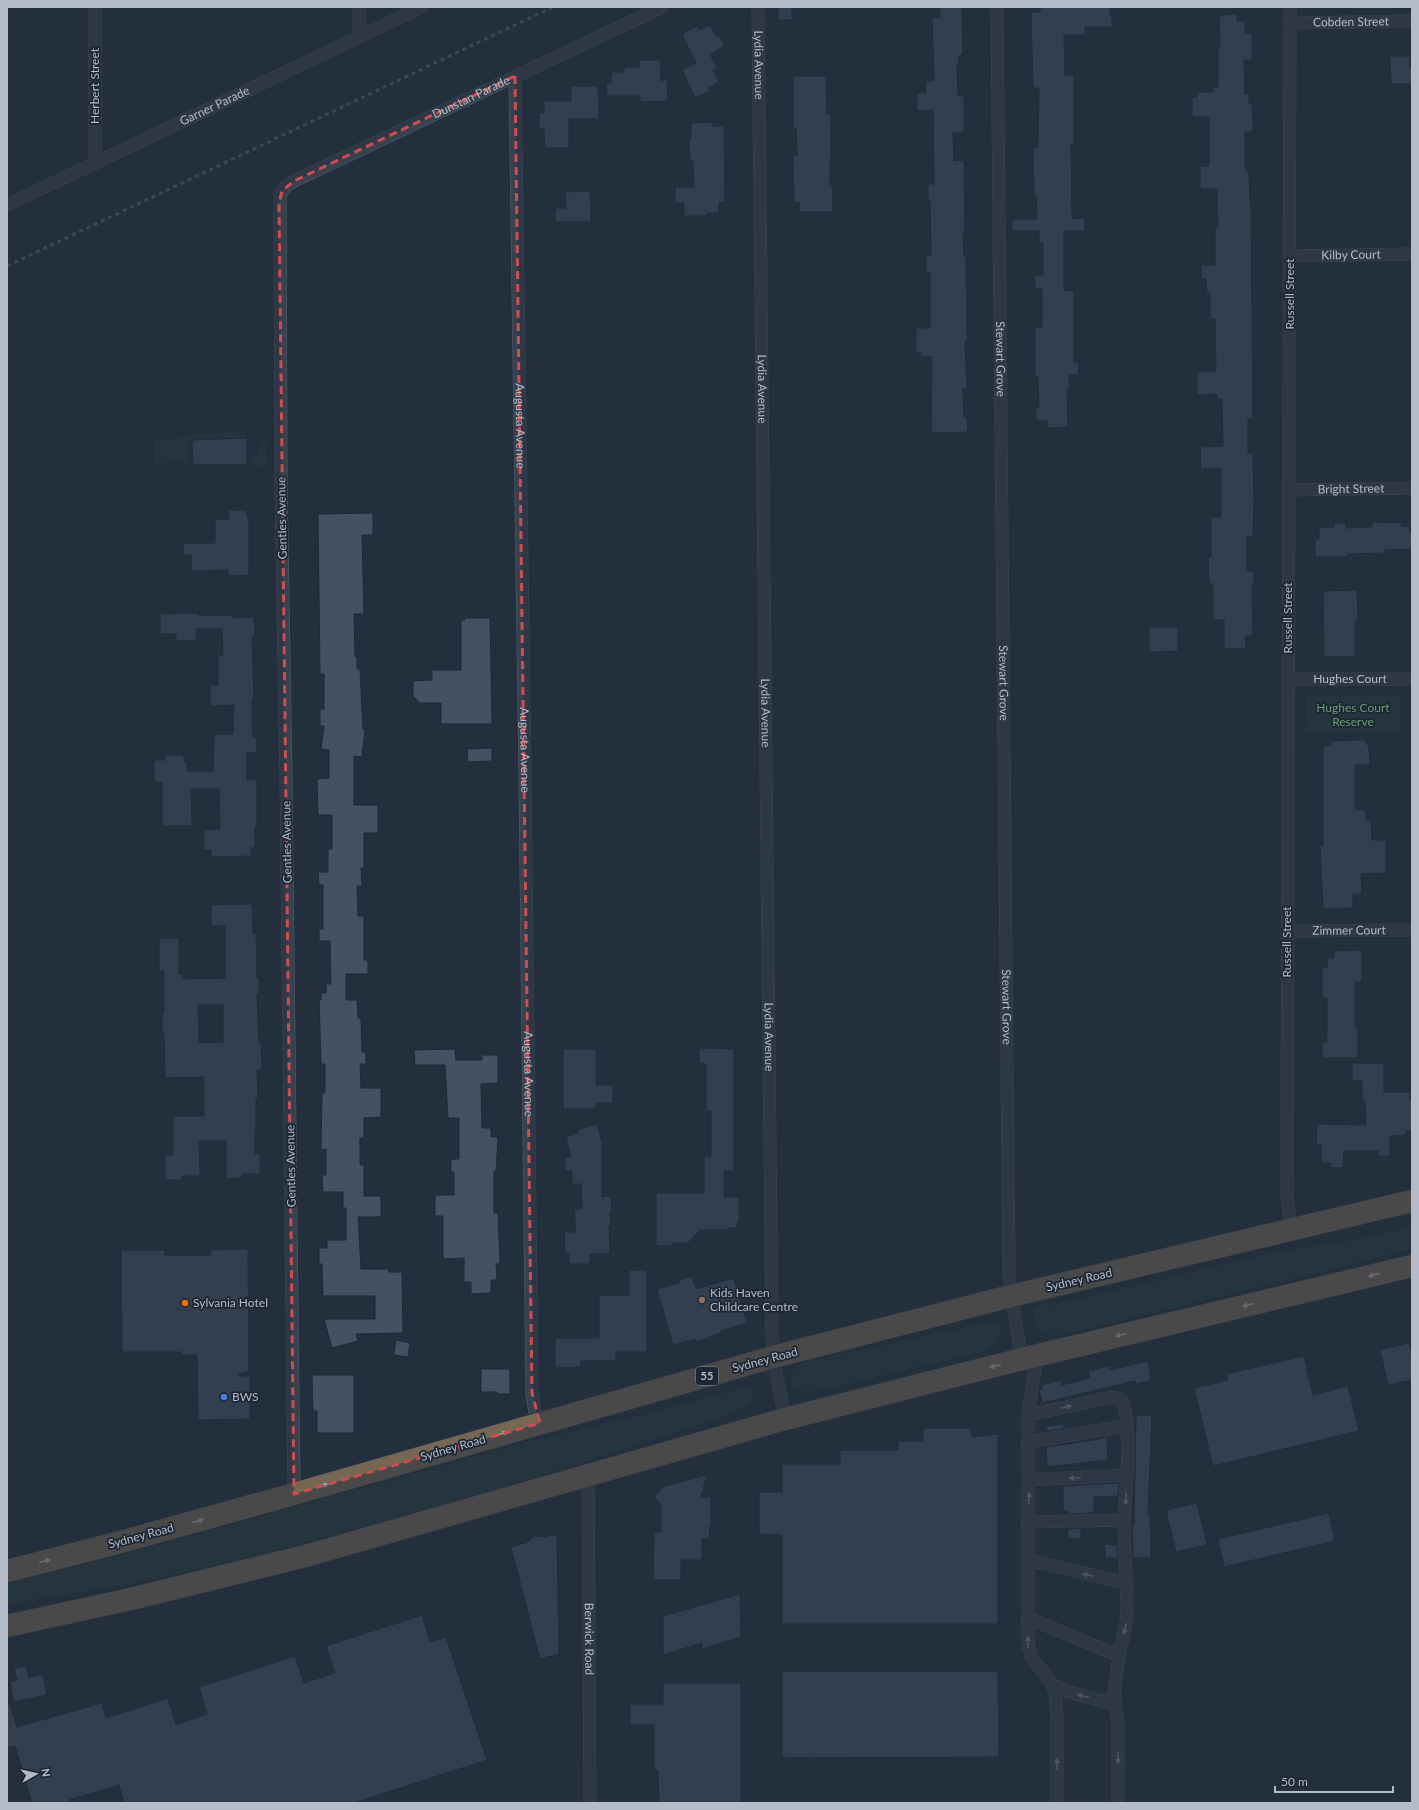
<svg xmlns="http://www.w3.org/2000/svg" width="1419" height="1810" font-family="Lato,sans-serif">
	<rect width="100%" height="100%" fill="#242f3e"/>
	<!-- green -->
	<path fill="#263c3f" d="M246,432V437L220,438L214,440L213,437H204V440H188V462L154,463V439H181L184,434Z
		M266,440L267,466H253V457L257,456L259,448Z
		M1401,695V732L1305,734L1306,697Z
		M1412,1227V1249L1314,1274L1057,1336C1036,1334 1022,1308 1047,1302L1052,1306L1271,1253L1344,1242Z
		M997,1321L999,1323C1004,1334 996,1343 987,1350L822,1390C811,1391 801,1394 792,1385V1372L799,1365L812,1360Z
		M745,1387L752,1392C754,1399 746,1406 739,1409C721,1419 696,1425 676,1432C642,1443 607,1455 572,1466C433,1509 292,1548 150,1580C103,1591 54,1593 7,1605V1583L144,1549L526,1442L631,1418Z"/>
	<!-- building -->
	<path fill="#455162" stroke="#1f2835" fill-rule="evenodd" d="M778,7H792V20H778Z
		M940,7H962L963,55L958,56L959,64H957L958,96H964V133H953L954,161L964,160L965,232H963L964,256H966L967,342H965L967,389H963L964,417H967L968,432L931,433L932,357H921V353H916V328H930V272H926V256H931L930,200H928V184H934L933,110L917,111V93H926V81H934L932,18H940Z
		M1044,7H1110V15H1112V27H1085V35H1064L1065,75H1074V144H1071L1072,219L1085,218V231H1064V291L1074,290V362H1078L1079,375H1069L1070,389H1067L1068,427L1048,428V421H1036V408L1039,407L1038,377H1035V327H1042V289H1035L1034,275H1043V243H1039V231H1012V219H1037L1036,195H1034L1033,147H1038L1039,88H1033L1031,12H1040V8Z
		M1237,14V21H1245V33H1252V60H1244L1245,94H1249V103H1252L1253,121V132H1245V165L1247,172L1249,173L1250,202H1251L1253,419H1248V453H1253L1254,504L1253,537H1247V571H1254V584H1252L1253,636H1245L1246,649H1224V620H1213V584H1209L1208,557H1211V517H1221V468L1201,469L1200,447L1223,446L1222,399H1217V394L1197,395V372L1216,371L1215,319H1210V293L1207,294L1206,279H1201V265H1215V227H1218L1217,189H1200V166H1209V117H1192V97H1197V92H1213V87H1218V48H1220L1219,15Z
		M710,25L716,37L719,35L725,46L710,54L717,68L713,70L719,82L708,88L710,91L695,98L682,70L696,63L682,34L697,26L699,30Z
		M1390,56H1410V67H1412V84H1391Z
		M639,60H660L661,81L667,78L668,101L640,102V96H607L606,83H611V72H624V67H639Z
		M793,76H826L827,114H831L830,185H832L833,212H799V202L794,203L793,155H797L796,128H793Z
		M571,86H598L599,119H569V148H545L544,129H539V113H544V101H571Z
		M713,122V126H724L725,202H719V213H707V216H684V203H675V187H694L693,161H690L689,138H691V123Z
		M590,191L591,222H555V208H566L565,192Z
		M247,438V465H193L192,440Z
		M228,510H247V518H249V575L228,576V570L192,571L191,555H184L183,543H215V519H229Z
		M373,513V535H362L364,614H354L355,657H357V669H360L363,729H365L362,757L354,756V805H378V833H364V868H361L362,886H357L358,916H364V960H368V974H346V1000H357L358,1018H361L362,1052H366V1064H360L361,1088H381V1117L364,1118V1138H360V1165H364V1196H381V1217H358L361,1269H389V1272H402L403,1333L356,1334L358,1341L332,1348L324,1319H375V1296H323L322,1264H319V1248H327V1240H346V1208H343V1192H323L322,1175H326V1149L321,1150L322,1093H325V1064H321L319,1000H321V993H326V984H331L330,941H319V929H323V885H319L318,872H328V849H332V815H318L317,779L329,778V750L321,749L324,726H320V709H324V674H320L318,514Z
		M1372,522L1402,523L1401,526H1410V532H1412V549L1385,550V553L1347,554V557H1315V539H1319V527H1334V523H1346V528L1372,527Z
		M1357,590L1358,621H1355V657H1324L1323,591Z
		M199,613V615H233V618L254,617L255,636H252L254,700H252V726L253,737L256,736L257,753H247V780L257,779V827H255V847L251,848V856L211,857V850H204V830L220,829L219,789H191L192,826H162V782H154V760H165V755H184V762H187V771H213L214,734H233L234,705L210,706V685H218V655H223L222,629H196V641H176V634H160V614Z
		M465,618H490L492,724H441V703H420L413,696V681L432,680V670H461V620H465Z
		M1149,627H1178V651L1149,652Z
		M1364,740L1369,747L1370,765H1355V808L1356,810H1366V820H1371L1372,840H1386V873L1361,874L1362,894H1353V908L1323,909L1320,846H1323V746L1331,745V741Z
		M492,748V761L468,762L467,749Z
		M252,904L253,934H256L257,978H259V994H257L259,1042H261L262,1070H257L258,1099H256V1130H255V1154H260V1174H242V1178L226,1179V1141H199L200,1176H182V1180H165V1155H173V1116H204V1077L165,1078L164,1033H162V1013H164V971H159V938H179V974H183V979L225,978V926H211V905ZM198,1005H223V1042L199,1043Z
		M1362,950V982H1355V1028H1358V1058H1322V1042H1326L1327,1032V998H1322V967H1328L1327,958H1334V951Z
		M699,1048L734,1049V1171H724V1197H739V1222L737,1223V1228H728V1230H700L688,1243H672L673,1246H656V1193H704V1157H711V1111H706V1064L699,1063Z
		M455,1049L456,1060H482V1055H498V1083L481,1084L482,1128H491V1137H498L496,1171H494V1213H498L500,1264H496L497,1280H491V1293L471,1294V1282H464V1258L443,1259V1216H435V1195H454V1172H451V1159H459V1118H448L445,1065H415L414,1050Z
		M563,1049H596V1085H613V1103H596V1109H563Z
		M1352,1063H1384V1092H1410V1099H1412V1131H1406V1135L1390,1136V1156H1378V1151H1344L1343,1168L1330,1167L1331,1163H1321V1145H1316L1317,1124L1366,1125L1365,1101H1362V1081H1352Z
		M597,1124L603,1145H602V1197L611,1196L612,1210L610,1211L611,1226H609L610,1254H590V1264H569V1254L565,1253L564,1232H576L574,1209H582L581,1184H572V1171H565V1157H571L566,1137L578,1133L577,1130Z
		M248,1249L249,1371L239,1374V1376H250V1419L198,1420L197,1355H181V1352H122L121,1250H165V1255H211L210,1250Z
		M629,1270H647V1352H616V1361H581V1367L555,1368V1338H599V1295H629Z
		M692,1276L696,1289L734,1278L747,1323L721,1331V1333L710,1336V1338L696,1342L695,1339L673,1345L657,1289L679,1283V1280Z
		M396,1340L410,1343L408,1357L394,1355Z
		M1409,1343L1412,1357V1380L1388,1385L1380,1350Z
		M1304,1356L1313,1395L1348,1386L1359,1431L1213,1466L1194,1388L1228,1380L1226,1374Z
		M1148,1361L1151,1381L1136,1384L1135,1381L1042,1403L1039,1390L1042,1389L1041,1385L1061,1380L1062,1385L1090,1378L1088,1371L1109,1366L1110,1370Z
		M481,1369H510V1394H497V1392H481Z
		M312,1375H354V1433H317V1411H313Z
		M1136,1415H1152L1148,1514H1150L1151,1558H1133L1132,1526H1134Z
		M1063,1424L1064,1429L1047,1431L1046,1426Z
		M923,1428H970L972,1437L998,1434V1624H782V1535L759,1534V1492H782V1464H840V1450H898V1441H923Z
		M1107,1437L1108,1460L1047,1467L1046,1447L1094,1440Z
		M707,1475L701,1497H711V1525H710L709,1539H702V1560H681V1580H653L654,1532H661V1504L654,1497L661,1490V1487Z
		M1119,1483L1118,1496L1094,1497V1513L1068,1514V1511H1063V1486Z
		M1197,1503L1207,1545L1176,1552L1166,1510Z
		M1329,1513L1335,1541L1224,1567L1218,1539Z
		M1081,1528V1539L1068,1538V1529Z
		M557,1534L559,1654L540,1659L511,1547L528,1542L534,1536L545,1537Z
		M1105,1544L1117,1545L1118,1558H1105Z
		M740,1594L741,1637L702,1649V1643L663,1655V1616Z
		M422,1615L430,1642L446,1637L487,1760L354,1803H124L119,1785L69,1800L70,1803H32L15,1746L7,1748V1705L10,1704L17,1727L102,1703L106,1718L168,1698L176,1725L207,1714L199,1687L295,1656L304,1683L335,1673L326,1646Z
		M26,1666L29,1678L43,1674L47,1695L14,1702L10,1682L17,1680L14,1668Z
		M782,1671H998L999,1757L782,1758Z
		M663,1683H741V1803H659L658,1770H654V1725H630V1704H663Z"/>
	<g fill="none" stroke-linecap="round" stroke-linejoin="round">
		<defs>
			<g id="street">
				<path d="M359,7V37"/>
				<path id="s1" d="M758,7L772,1336L773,1357L785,1419"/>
				<path id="s2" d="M997,7L1009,1275L1011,1296L1022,1359"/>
				<path d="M1290,7L1287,1195L1291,1230"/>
				<path id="s3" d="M1290,23L1412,21"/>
				<path id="s4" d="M515,76L525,774L532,1393L535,1412L540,1423"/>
				<path d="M95,164V7"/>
				<path id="s5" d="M7,205L422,7"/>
				<path id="s6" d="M1290,256L1412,254"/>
				<path id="s7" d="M1289,490L1412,488"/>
				<path id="s8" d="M1288,679H1412"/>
				<path id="s9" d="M1287,931L1412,930"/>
				<path d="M1037,1355L1028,1415V1645L1032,1658L1052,1684L1055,1693L1057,1716V1803"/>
				<path d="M1028,1415L1112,1397L1121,1399C1134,1420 1125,1493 1124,1520C1124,1550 1127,1579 1127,1609L1126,1623L1119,1656L1114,1691L1118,1726V1803"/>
				<path d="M1028,1442L1127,1426"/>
				<path id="s10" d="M588,1475L590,1803"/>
				<path d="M1029,1480L1128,1475"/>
				<path id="s11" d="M294,1494L286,779L281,484L280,196L286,186L294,181L662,7"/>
				<path d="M1028,1522L1124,1520"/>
				<path d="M1028,1560L1126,1583"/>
				<path d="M1028,1618L1119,1656"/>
				<path d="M1052,1684L1068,1692L1115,1704"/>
			</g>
			<path id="highway" d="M7,1571L117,1543L294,1494L773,1357L1011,1296L1412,1201
				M7,1626L135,1598L309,1555L785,1419L1022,1359L1412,1266"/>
		</defs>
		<!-- street casing -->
		<use href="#street" stroke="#565f6c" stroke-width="13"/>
		<!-- highway casing -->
		<use href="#highway" stroke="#434c59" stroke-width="23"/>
		<!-- street -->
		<use href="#street" stroke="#38414e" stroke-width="12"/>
		<!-- highway -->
		<use href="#highway" stroke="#746855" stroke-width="22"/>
		<!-- rail -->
		<path stroke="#5a6575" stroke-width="3" stroke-dasharray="4 4" stroke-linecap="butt" d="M7,266L553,7"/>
	</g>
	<!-- one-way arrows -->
	<defs><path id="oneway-solid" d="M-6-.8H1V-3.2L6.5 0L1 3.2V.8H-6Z"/></defs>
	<g fill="#aeb4bd">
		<use href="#oneway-solid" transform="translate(1374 1275) rotate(167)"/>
		<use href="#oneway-solid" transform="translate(1248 1305) rotate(167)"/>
		<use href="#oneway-solid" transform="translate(1121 1335) rotate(167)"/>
		<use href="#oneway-solid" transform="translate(995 1366) rotate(166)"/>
		<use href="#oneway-solid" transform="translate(502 1434) rotate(-16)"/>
		<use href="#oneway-solid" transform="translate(323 1486) rotate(-16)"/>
		<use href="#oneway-solid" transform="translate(198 1521) rotate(-15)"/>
		<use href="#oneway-solid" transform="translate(45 1561) rotate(-14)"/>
	</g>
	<g fill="#7c8592">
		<use href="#oneway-solid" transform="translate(1066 1407) rotate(-12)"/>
		<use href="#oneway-solid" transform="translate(1075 1478) rotate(177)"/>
		<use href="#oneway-solid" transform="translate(1029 1498) rotate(-89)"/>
		<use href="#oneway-solid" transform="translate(1126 1499) rotate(94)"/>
		<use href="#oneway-solid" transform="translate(1088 1575) rotate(-168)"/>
		<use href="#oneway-solid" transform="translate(1125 1629) rotate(102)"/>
		<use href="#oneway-solid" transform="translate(1028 1642) rotate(-93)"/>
		<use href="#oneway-solid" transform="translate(1083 1696) rotate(-167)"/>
		<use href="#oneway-solid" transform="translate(1118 1758) rotate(90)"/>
		<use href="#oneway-solid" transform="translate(1057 1764) rotate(-90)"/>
	</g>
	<!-- marked area -->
	<path d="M0 0H1419V1810H0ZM515,76L532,1393L540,1423L294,1494L279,203L282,191L294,181Z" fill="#242f3e" fill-opacity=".55" fill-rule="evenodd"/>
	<path fill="none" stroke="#ce4d50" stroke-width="3" stroke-dasharray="8 5" stroke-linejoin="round" d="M515,76L532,1393L540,1423L294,1494L279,203L282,191L294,181Z"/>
	<!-- markers -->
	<circle fill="#8d6e63" stroke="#1d2633" stroke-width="1.5" cx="702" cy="1300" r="4"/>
	<circle fill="#e8710a" stroke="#1d2633" stroke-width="1.5" cx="185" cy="1303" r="4"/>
	<circle fill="#3f7fe0" stroke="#1d2633" stroke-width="1.5" cx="224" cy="1397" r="4"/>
	<g text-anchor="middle" stroke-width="3.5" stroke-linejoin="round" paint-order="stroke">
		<!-- shield labels -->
		<rect fill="#1d2633" stroke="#878f9c" stroke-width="1" x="696" y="1367" width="22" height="18" rx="3"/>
		<g font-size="11" font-weight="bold" fill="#b4bcc9">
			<text x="707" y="1380">55</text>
		</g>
		<!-- street labels -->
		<g font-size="12" fill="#b4bcc9" stroke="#1d2633">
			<text dy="4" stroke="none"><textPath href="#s3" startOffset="61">Cobden Street</textPath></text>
			<text dy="4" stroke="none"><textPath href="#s1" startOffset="58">Lydia Avenue</textPath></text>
			<text transform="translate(95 86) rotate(-90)" y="4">Herbert Street</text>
			<text dy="4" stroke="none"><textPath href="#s11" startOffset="1515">Dunstan Parade</textPath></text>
			<text dy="4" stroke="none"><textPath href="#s5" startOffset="230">Garner Parade</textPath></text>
			<text dy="4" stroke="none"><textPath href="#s6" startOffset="61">Kilby Court</textPath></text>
			<text transform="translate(1290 294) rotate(-90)" y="4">Russell Street</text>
			<text dy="4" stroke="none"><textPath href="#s2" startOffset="352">Stewart Grove</textPath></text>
			<text dy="4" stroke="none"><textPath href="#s1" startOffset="382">Lydia Avenue</textPath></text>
			<text dy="4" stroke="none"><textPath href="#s4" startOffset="350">Augusta Avenue</textPath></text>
			<text dy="4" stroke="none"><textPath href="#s7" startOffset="62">Bright Street</textPath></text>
			<text transform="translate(282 518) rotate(-91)" y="4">Gentles Avenue</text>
			<text transform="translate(1288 618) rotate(-90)" y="4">Russell Street</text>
			<text dy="4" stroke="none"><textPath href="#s8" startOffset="62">Hughes Court</textPath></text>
			<text dy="4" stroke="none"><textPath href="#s2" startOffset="676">Stewart Grove</textPath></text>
			<text dy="4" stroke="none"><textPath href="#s1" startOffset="706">Lydia Avenue</textPath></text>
			<text dy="4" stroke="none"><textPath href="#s4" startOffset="674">Augusta Avenue</textPath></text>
			<text transform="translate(287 842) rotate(-91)" y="4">Gentles Avenue</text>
			<text dy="4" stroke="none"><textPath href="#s9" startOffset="62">Zimmer Court</textPath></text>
			<text transform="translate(1287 942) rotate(-90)" y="4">Russell Street</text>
			<text dy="4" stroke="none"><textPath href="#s2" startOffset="1000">Stewart Grove</textPath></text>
			<text dy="4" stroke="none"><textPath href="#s1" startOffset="1030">Lydia Avenue</textPath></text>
			<text dy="4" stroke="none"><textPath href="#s4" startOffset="998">Augusta Avenue</textPath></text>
			<text transform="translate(291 1166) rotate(-91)" y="4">Gentles Avenue</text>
			<text transform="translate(1079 1280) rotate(-13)" y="4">Sydney Road</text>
			<text transform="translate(765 1360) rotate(-15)" y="4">Sydney Road</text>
			<text transform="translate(453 1448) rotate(-16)" y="4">Sydney Road</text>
			<text transform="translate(141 1536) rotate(-15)" y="4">Sydney Road</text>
			<text dy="4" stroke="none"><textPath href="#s10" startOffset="164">Berwick Road</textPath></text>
		</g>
		<!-- park labels -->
		<g font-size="12" fill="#6b9a76" stroke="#1d2633">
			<text x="1353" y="712">Hughes Court<tspan x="1353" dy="14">Reserve</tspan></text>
		</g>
		<!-- poi labels -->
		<g font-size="12" fill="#b4bcc9" stroke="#1d2633" text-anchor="start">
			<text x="710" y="1297">Kids Haven<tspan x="710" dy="14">Childcare Centre</tspan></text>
			<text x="193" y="1307">Sylvania Hotel</text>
			<text x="232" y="1401">BWS</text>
		</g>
	</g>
	<!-- border -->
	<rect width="1419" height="1810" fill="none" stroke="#b4bcc9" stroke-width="16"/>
	<!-- north arrow -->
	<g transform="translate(36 1774) rotate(82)" stroke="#1d2633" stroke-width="3" paint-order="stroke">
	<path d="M0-3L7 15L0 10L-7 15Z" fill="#b4bcc9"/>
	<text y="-6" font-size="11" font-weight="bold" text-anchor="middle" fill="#b4bcc9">N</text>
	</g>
	<!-- scale -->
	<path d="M1275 1786v6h118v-6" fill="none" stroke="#b4bcc9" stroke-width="2"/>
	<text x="1281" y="1786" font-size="12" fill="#b4bcc9" stroke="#1d2633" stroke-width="3" paint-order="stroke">50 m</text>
</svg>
